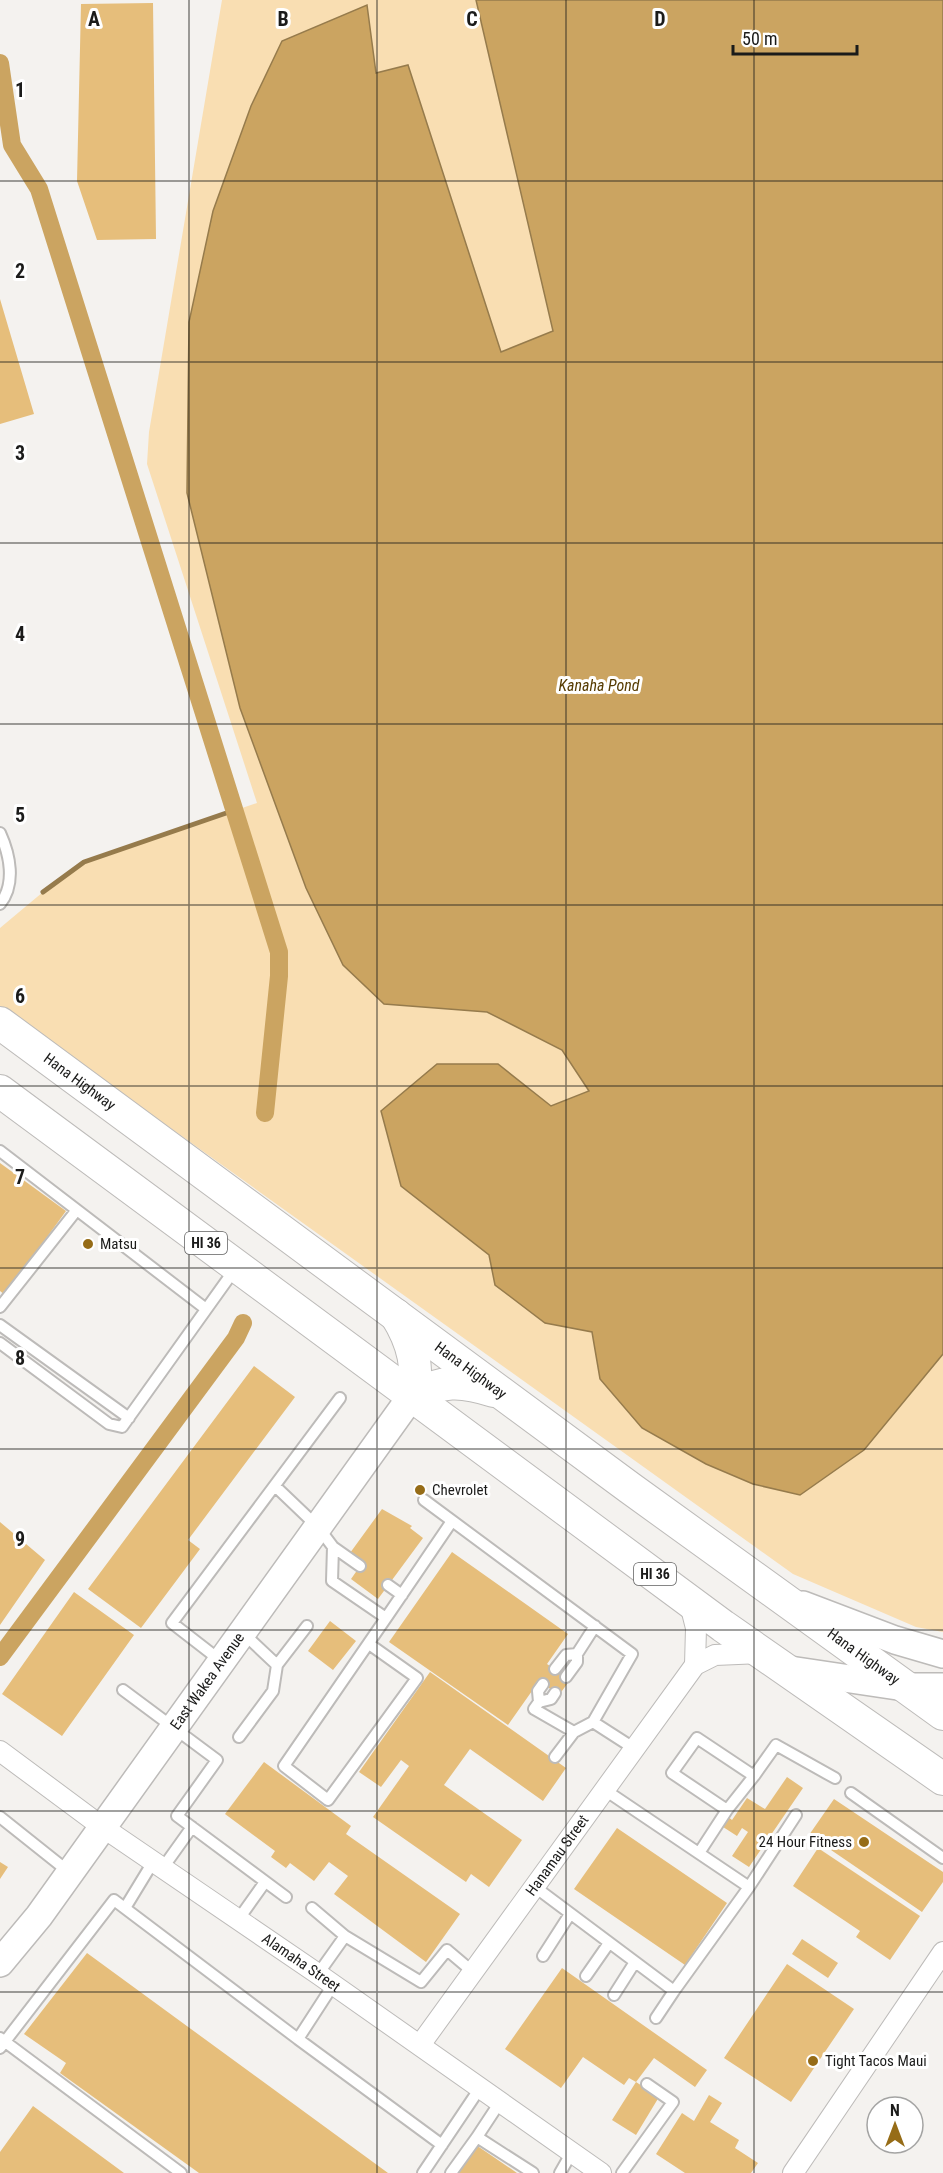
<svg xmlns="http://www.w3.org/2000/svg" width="943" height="2173" font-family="'Roboto Condensed',sans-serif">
	<rect width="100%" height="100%" fill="#f4f2ef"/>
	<!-- green -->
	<path fill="#f9deb2" d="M222,0H476L553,331L501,353L408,65L376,73L282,41L251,106L213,211L240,708L306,888L343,965L384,1004L487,1012L562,1050L590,1092L551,1106L498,1064L401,1186L490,1255L495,1285L545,1323L592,1332L600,1379L642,1428L706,1464L753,1484L864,1450L943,1354V1632L916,1627L793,1574L0,1006V928L43,892L84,862L257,803L147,464L149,432Z"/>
	<!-- water -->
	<path fill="#cba461" stroke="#967b4c" stroke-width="1.5" d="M476,0H943V1354L864,1450L800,1495L753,1484L706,1464L642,1428L600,1379L592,1332L545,1323L495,1285L489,1255L401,1186L381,1111L437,1064H498L551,1106L589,1091L562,1050L487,1012L384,1004L343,965L306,888L240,708L187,493L189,322L213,211L251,106L282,41L367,5L376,73L408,65L501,352L553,331Z"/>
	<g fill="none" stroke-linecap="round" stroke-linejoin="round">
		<!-- stream -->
		<path stroke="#967b4c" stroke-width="5" d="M43,892L84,862L235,810"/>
		<!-- canal -->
		<path stroke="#cba461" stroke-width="18" d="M0,63L12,145L39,189L279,952V976L265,1113
			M0,1657L236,1338L243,1323"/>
	</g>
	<!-- building -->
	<path fill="#e6be7b" d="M153,3L156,239L97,240L77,181L81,4Z
		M0,299L34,414L0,424Z
		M0,1163L66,1211L5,1295L0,1291Z
		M254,1366L295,1397L188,1540L200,1549L141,1628L88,1589Z
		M382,1509L412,1526L410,1528L423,1538L378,1599L351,1579L363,1562L350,1553Z
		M0,1522L45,1560L0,1625Z
		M452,1552L568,1634L547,1664L570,1680L559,1695L539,1681L508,1725L389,1642Z
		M74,1592L134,1635L62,1736L2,1694Z
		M330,1621L356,1641L333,1670L308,1651Z
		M430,1672L566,1768L543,1801L470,1749L444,1785L522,1840L489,1887L471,1874L466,1882L373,1817L409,1766L401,1760L381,1787L359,1772Z
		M264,1762L351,1826L346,1834L460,1914L426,1962L334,1894L348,1876L329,1862L314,1881L290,1863L286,1868L271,1857L275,1851L225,1814Z
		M787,1777L803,1788L749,1867L732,1856L748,1832L742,1828L737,1836L720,1825L727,1816L732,1820L747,1798L765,1809Z
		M834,1799L943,1872V1882L922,1912L809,1835Z
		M617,1828L727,1903L685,1965L574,1889Z
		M818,1848L920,1916L890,1960L856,1937L860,1931L793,1886Z
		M0,1862L8,1867L0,1879Z
		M802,1939L838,1963L828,1978L792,1954Z
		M87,1953L388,2173H199L60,2073L66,2063L24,2034Z
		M787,1964L854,2009L791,2102L724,2058Z
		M562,1968L707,2070L695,2087L654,2058L636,2082L629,2078L624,2085L583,2057L561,2088L505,2049Z
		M636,2082L659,2097L636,2135L612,2120Z
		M709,2095L722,2103L710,2122L739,2140L735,2148L758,2163L751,2173H685L656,2154L682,2113L694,2121Z
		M33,2106L124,2173H0V2152Z
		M476,2145L517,2173H456Z"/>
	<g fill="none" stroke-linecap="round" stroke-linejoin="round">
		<defs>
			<path id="lane" d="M0,833C10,855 16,884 0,904
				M0,1151L206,1309
				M0,1307L76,1211
				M0,1325L129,1418
				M0,1343L109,1424L122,1427L235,1269
				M275,1486L318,1527L333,1547L332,1581L386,1618L452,1521
				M424,1500L632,1654L593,1722L635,1749
				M333,1547L360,1566
				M388,1585L402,1595
				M242,1632L277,1665L307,1626
				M369,1644L417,1678L328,1800L284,1766L386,1618
				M221,1661L172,1623L340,1398
				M555,1669L566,1655L577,1654L595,1626
				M566,1677L577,1662V1654
				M543,1684L538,1691L539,1702L551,1699L555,1693
				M123,1690L217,1760L177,1816L286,1897
				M539,1702L534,1709L574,1732L593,1722
				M239,1737L273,1691L277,1665
				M555,1757L574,1732
				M605,1790L749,1887L674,1991
				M851,1793L943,1858
				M727,1810L754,1776
				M0,1817L69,1872
				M699,1853L727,1810L672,1773L697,1738L754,1776L776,1745L835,1778
				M162,1869L192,1827
				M535,1887L674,1991L656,2018
				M749,1887L796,1815
				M125,1908L153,1862
				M312,1908L345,1936L421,1982L447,1950L473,1972
				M238,1920L265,1882
				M543,1956L570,1914
				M318,1974L345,1936
				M586,1976L609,1943
				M614,1995L635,1962
				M0,2038L181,2173
				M298,2039L442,2145
				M0,2048L114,1900L298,2039L333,1985
				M500,2102L477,2137L533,2173
				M423,2173L480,2088
				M451,2173L477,2137
				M560,2173L572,2152
				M622,2173L673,2102L647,2084"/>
			<g id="street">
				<path d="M689,1600L696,1628L695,1665"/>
				<path id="s1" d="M0,1751L101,1826L318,1974L601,2173"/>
				<path id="s2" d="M420,2045L695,1665L715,1655L761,1653"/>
				<path d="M793,2173L943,1952"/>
			</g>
			<g id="secondary">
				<path d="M803,1605L895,1640L943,1654"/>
				<path d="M790,1670L904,1687H943"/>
				<path id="s3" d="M0,1963L39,1916L411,1397"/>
			</g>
			<g id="primary">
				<path id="s4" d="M0,1023L630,1488L943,1714"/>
				<path d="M0,1091L723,1626L943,1779"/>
				<path d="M396,1315C411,1339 421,1369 411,1397"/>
				<path d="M411,1397C442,1380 460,1380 494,1391"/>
			</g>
		</defs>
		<!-- lane casing -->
		<use href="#lane" stroke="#bdbbb9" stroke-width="14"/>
		<!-- street casing -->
		<use href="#street" stroke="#bdbbb9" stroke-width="22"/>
		<!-- secondary casing -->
		<use href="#secondary" stroke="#bdbbb9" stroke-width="30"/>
		<!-- primary casing -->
		<use href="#primary" stroke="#bdbbb9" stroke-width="34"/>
		<!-- lane -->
		<use href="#lane" stroke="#fff" stroke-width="10"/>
		<!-- street -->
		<use href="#street" stroke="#fff" stroke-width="20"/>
		<!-- secondary -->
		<use href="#secondary" stroke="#fff" stroke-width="27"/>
		<!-- primary -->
		<use href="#primary" stroke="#fff" stroke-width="32"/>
	</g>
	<!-- grid -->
	<path fill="none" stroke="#1b1b1a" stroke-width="1.5" stroke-opacity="0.55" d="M189,0V2173M377,0V2173M566,0V2173M754,0V2173M0,181H943M0,362H943M0,543H943M0,724H943M0,905H943M0,1086H943M0,1268H943M0,1449H943M0,1630H943M0,1811H943M0,1992H943"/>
	<!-- markers -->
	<g fill="#966c17" stroke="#fff" stroke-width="2">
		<circle cx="88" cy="1244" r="6"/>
		<circle cx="420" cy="1490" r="6"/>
		<circle cx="864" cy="1842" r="6"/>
		<circle cx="813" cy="2061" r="6"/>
	</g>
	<g text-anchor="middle" stroke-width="6" stroke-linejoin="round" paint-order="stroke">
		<!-- shield labels -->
		<g fill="#fff" stroke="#5f5f5f" stroke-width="1.5">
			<rect x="185" y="1232" width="42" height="22" rx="4.5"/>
			<rect x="634" y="1563" width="42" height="22" rx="4.5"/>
		</g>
		<g font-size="14" font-weight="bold" fill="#1b1b1a">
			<text x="206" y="1248">HI 36</text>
			<text x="655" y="1579">HI 36</text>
		</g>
		<!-- street labels -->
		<g font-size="15" fill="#1b1b1a" stroke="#fff">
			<text dy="5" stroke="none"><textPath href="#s4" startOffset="99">Hana Highway</textPath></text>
			<text dy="5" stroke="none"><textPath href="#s4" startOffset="585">Hana Highway</textPath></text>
			<text dy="5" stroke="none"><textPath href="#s4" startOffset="1071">Hana Highway</textPath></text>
			<text dy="5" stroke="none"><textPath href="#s3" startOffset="350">East Wakea Avenue</textPath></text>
			<text dy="5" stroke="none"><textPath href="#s2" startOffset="234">Hanamau Street</textPath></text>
			<text dy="5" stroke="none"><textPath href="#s1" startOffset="368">Alamaha Street</textPath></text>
		</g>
		<!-- poi labels -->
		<g font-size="15" fill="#1b1b1a" stroke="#fff" text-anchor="start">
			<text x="100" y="1249">Matsu</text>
			<text x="432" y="1495">Chevrolet</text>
			<text x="852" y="1847" text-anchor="end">24 Hour Fitness</text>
			<text x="825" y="2066">Tight Tacos Maui</text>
		</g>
		<!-- water labels -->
		<g font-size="16" font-style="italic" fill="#563b02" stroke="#fff">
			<text x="599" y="691">Kanaha Pond</text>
		</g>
	</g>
	<g font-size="20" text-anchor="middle" font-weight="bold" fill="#1b1b1a" stroke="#fff" stroke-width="6" stroke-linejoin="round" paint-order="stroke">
		<text x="94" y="26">A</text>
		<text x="283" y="26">B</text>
		<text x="472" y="26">C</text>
		<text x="660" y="26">D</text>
		<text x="20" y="97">1</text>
		<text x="20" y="278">2</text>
		<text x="20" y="460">3</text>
		<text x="20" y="641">4</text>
		<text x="20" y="822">5</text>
		<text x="20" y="1003">6</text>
		<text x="20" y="1184">7</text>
		<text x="20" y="1365">8</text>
		<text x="20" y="1546">9</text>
	</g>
	<!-- north arrow -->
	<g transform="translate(895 2125)"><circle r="28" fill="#ffffff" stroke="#a4a4a3" stroke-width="1.5"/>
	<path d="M0-4.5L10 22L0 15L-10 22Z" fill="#966c17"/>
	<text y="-9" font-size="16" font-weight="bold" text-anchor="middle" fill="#1b1b1a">N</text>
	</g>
	<!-- scale -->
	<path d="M733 45v9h124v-9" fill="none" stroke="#1b1b1a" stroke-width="3"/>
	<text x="742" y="45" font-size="18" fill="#1b1b1a" stroke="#ffffff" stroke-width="4.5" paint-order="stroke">50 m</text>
</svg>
